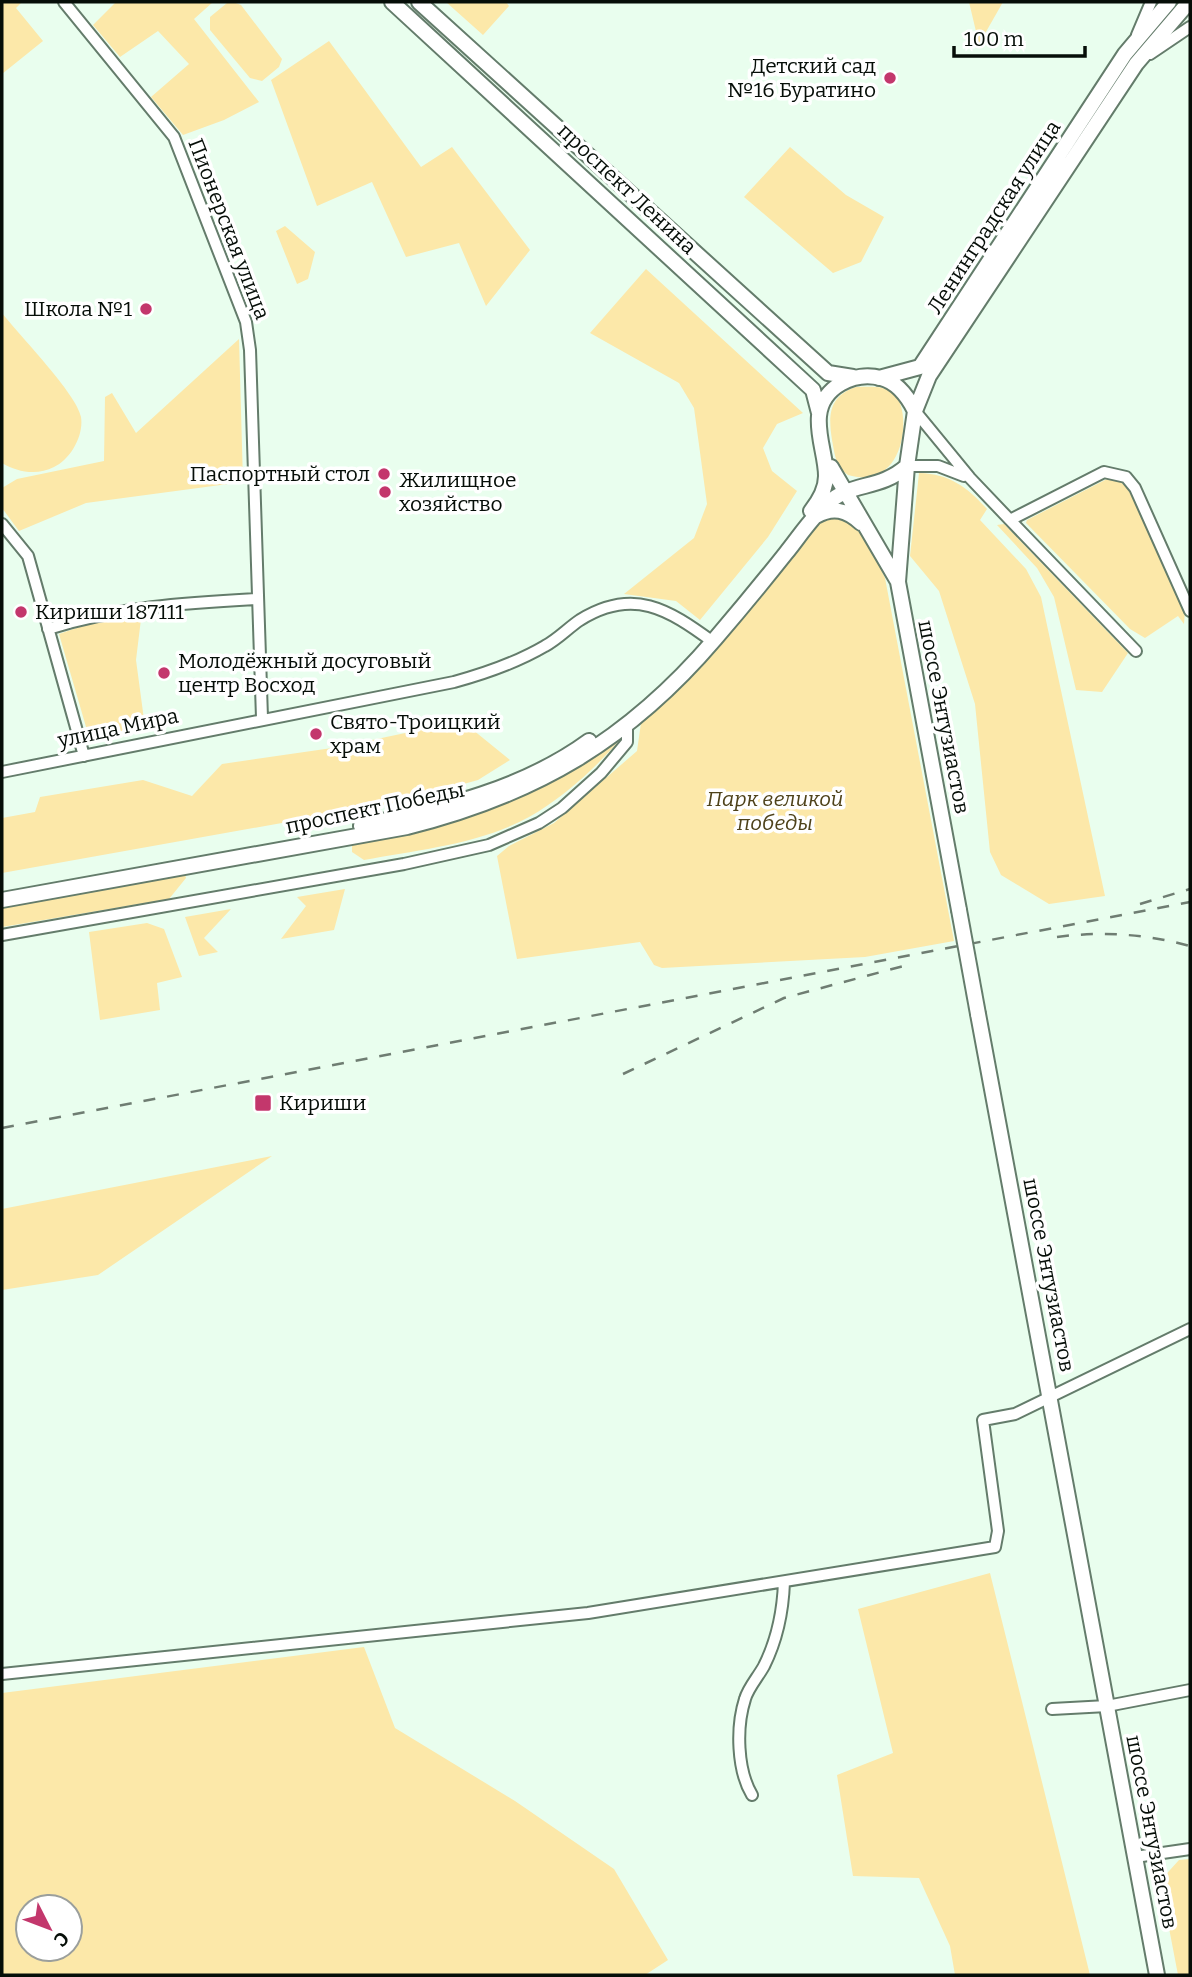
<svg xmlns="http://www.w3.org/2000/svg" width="1192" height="1977" font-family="Bitter,serif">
	<rect width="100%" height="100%" fill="#e9feee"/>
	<!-- green -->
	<path fill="#fce8a9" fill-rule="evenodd" d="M2,2H22L16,8L43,41L2,74Z
		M116,2H213L194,19L259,102L224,120L183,135L151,97L189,64L158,31L120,57L93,25Z
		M233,2L241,5L282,59L279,67L262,81L250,78L210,30V17L227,3Z
		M446,2H506L509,6L483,35Z
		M969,2H1003L979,44Z
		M329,41L421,167L452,147L530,250L486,306L459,243L406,257L372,182L317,206L271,80Z
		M790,147L846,195L884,217L861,262L833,273L744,197Z
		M285,226L315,252L308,279L297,284L276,231Z
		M646,269L803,413L777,424L763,448L772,471L797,491L768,537L700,620L676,601L624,594L694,538L707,504L694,408L679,383L590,333Z
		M2,313C19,335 77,394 81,417C84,436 70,460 54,467C37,476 17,472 2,463Z
		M239,339L243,482L86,503L19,531L2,508V488L17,479L104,461L105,397L112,393L136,433Z
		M856,387C869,387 883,385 893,393C913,407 907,493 848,475C835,466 835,455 832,440C828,415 829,396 856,387Z
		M919,473C950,474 967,487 987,509L980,520L1026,569L1041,597L1105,896L1049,904L1001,875L990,852L975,704L939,591L910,556Z
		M1107,479L1118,480L1132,492L1185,611L1184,624L1178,616L1145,638L1130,629L1026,523L1027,520Z
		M834,517C861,519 875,556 885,578L954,941L865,957L662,968L654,965L640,942L517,959L497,856L509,846L554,823L637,751L641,723L646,713L763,587L773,580L817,521Z
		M1004,524L1128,653L1102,692L1076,690L1054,597L1037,568L997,525Z
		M141,619L136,660L145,727L91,744L59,634L94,622Z
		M462,721L510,760L478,780L399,802L2,873V818L35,812L40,797L143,780L192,796L222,764L339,747Z
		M618,737L619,741C594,769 563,798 529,817C480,844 418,850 364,860L352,852V839Z
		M184,871L186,878L169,899L2,927V904Z
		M345,889L334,930L281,939L306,906L297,897Z
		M231,909L204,938L218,952L199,956L185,917Z
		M147,923L164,929L182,977L157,983L160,1010L100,1020L89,932Z
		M272,1156L98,1275L2,1290V1209Z
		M990,1573L1090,1975H955L950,1946L919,1878L853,1876L837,1775L893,1753L858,1609Z
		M364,1647L395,1728L515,1801L614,1869L668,1960L645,1975H2V1693ZM28,1907H70V1949H28Z
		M1190,1859V1975H1178L1160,1881L1179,1860Z"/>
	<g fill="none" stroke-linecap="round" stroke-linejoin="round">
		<defs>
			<path id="minor" d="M64,2L174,137L246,322L250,350L262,718
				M1137,35L1151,2
				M1150,54L1190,27
				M915,411L970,478L1010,520L1104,472L1126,477L1135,488L1190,611
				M907,466H938L964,476
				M1010,520L1136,651
				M2,524L28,556L84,756
				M48,629C117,607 185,603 257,599
				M2,772L454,682C487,673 516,663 545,646C558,639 568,628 580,620C633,587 668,609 713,642
				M2,935L404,864L489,845L539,823L562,808L601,773L627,742V724
				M2,1674L588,1613L995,1547L998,1531L983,1420L1015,1414L1190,1329
				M1052,1709L1107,1706L1190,1690
				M752,1795C737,1770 736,1727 745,1699C748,1688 758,1677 764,1666C777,1640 783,1610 784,1582
				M1135,1857L1190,1849"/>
			<path id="major" d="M392,2L813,390L819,413
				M419,2L828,373L853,377
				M879,378L920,367L1125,54L1169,2
				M907,466L898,582L959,910
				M831,467L897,580
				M811,511C819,501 826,489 826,476C826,457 817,436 819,416C822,387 854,371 881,378C897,382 908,397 915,411
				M816,516C833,506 847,510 861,523
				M361,826C440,808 522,790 589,741
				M2,900L407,827C535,795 628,741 715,639C739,611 763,582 786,553C799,537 811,518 827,504C851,481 879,491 907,466L915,411L929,376L1136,64L1189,2
				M978,1014L1157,1975"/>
		</defs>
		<!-- minor casing -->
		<use href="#minor" stroke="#647c6b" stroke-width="14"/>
		<!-- major casing -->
		<use href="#major" stroke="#647c6b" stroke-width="18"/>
		<!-- minor -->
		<use href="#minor" stroke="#fff" stroke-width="10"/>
		<!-- major -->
		<use href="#major" stroke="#fff" stroke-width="14"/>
		<!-- rail -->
		<path stroke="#6f7d72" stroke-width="2.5" stroke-dasharray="12 12" stroke-linecap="butt" d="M1140,904L1190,889
			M1057,937C1102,931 1146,934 1190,946
			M623,1074L784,998L911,964
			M2,1128L1190,902"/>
		<defs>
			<path id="major-bridge" d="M959,910L978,1014"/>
		</defs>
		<!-- major-bridge casing -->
		<use href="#major-bridge" stroke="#647c6b" stroke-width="18" stroke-linecap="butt"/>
		<!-- major-bridge -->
		<use href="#major-bridge" stroke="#fff" stroke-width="14"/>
	</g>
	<!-- markers -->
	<g fill="#c3376c" stroke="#fff" stroke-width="2.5">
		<circle cx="890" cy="78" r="7"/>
		<circle cx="146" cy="309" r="7"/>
		<circle cx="384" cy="474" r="7"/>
		<circle cx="385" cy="492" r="7"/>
		<circle cx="21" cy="612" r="7"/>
		<circle cx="164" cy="673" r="7"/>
		<circle cx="316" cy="734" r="7"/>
		<rect x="254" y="1094" width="18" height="18" rx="3.5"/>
	</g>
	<g text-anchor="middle" stroke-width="7" stroke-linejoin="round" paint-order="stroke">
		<!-- poi labels -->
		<g font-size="21" fill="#060e08" stroke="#fff" text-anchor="start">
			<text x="876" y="73" text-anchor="end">Детский сад<tspan x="876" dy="24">№16 Буратино</tspan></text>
			<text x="132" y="316" text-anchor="end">Школа №1</text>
			<text x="370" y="481" text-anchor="end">Паспортный стол</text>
			<text x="399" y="487">Жилищное<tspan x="399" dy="24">хозяйство</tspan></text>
			<text x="35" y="619">Кириши 187111</text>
			<text x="178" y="668">Молодёжный досуговый<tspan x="178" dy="24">центр Восход</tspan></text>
			<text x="330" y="729">Свято-Троицкий<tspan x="330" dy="24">храм</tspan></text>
			<text x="279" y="1110">Кириши</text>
		</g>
		<!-- street labels -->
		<g font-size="21" fill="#060e08" stroke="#fff">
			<text transform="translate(627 189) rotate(43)" y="7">проспект Ленина</text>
			<text transform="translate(994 217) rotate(-57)" y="7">Ленинградская улица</text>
			<text transform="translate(229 229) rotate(69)" y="7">Пионерская улица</text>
			<text transform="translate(944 717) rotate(79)" y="7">шоссе Энтузиастов</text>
			<text transform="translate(118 728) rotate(-12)" y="7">улица Мира</text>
			<text transform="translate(375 808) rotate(-12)" y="7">проспект Победы</text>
			<text transform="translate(1049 1275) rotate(79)" y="7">шоссе Энтузиастов</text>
			<text transform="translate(1152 1832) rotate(79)" y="7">шоссе Энтузиастов</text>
		</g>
		<!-- park labels -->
		<g font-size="21" font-style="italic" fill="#4e421a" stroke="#fff">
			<text x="775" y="806">Парк великой<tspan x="775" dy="24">победы</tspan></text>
		</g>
	</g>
	<!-- border -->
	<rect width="1192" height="1977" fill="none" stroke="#060e08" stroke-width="7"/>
	<!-- north arrow -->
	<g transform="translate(49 1928) rotate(132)"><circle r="33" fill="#ffffff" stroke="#9b9f9c" stroke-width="2"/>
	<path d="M0-5L12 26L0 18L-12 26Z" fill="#c3376c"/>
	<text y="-10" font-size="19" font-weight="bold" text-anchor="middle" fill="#060e08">С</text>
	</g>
	<!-- scale -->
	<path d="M954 46v10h131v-10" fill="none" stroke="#060e08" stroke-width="3.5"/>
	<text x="964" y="46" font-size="21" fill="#060e08" stroke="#ffffff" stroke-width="5" paint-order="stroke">100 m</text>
</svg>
